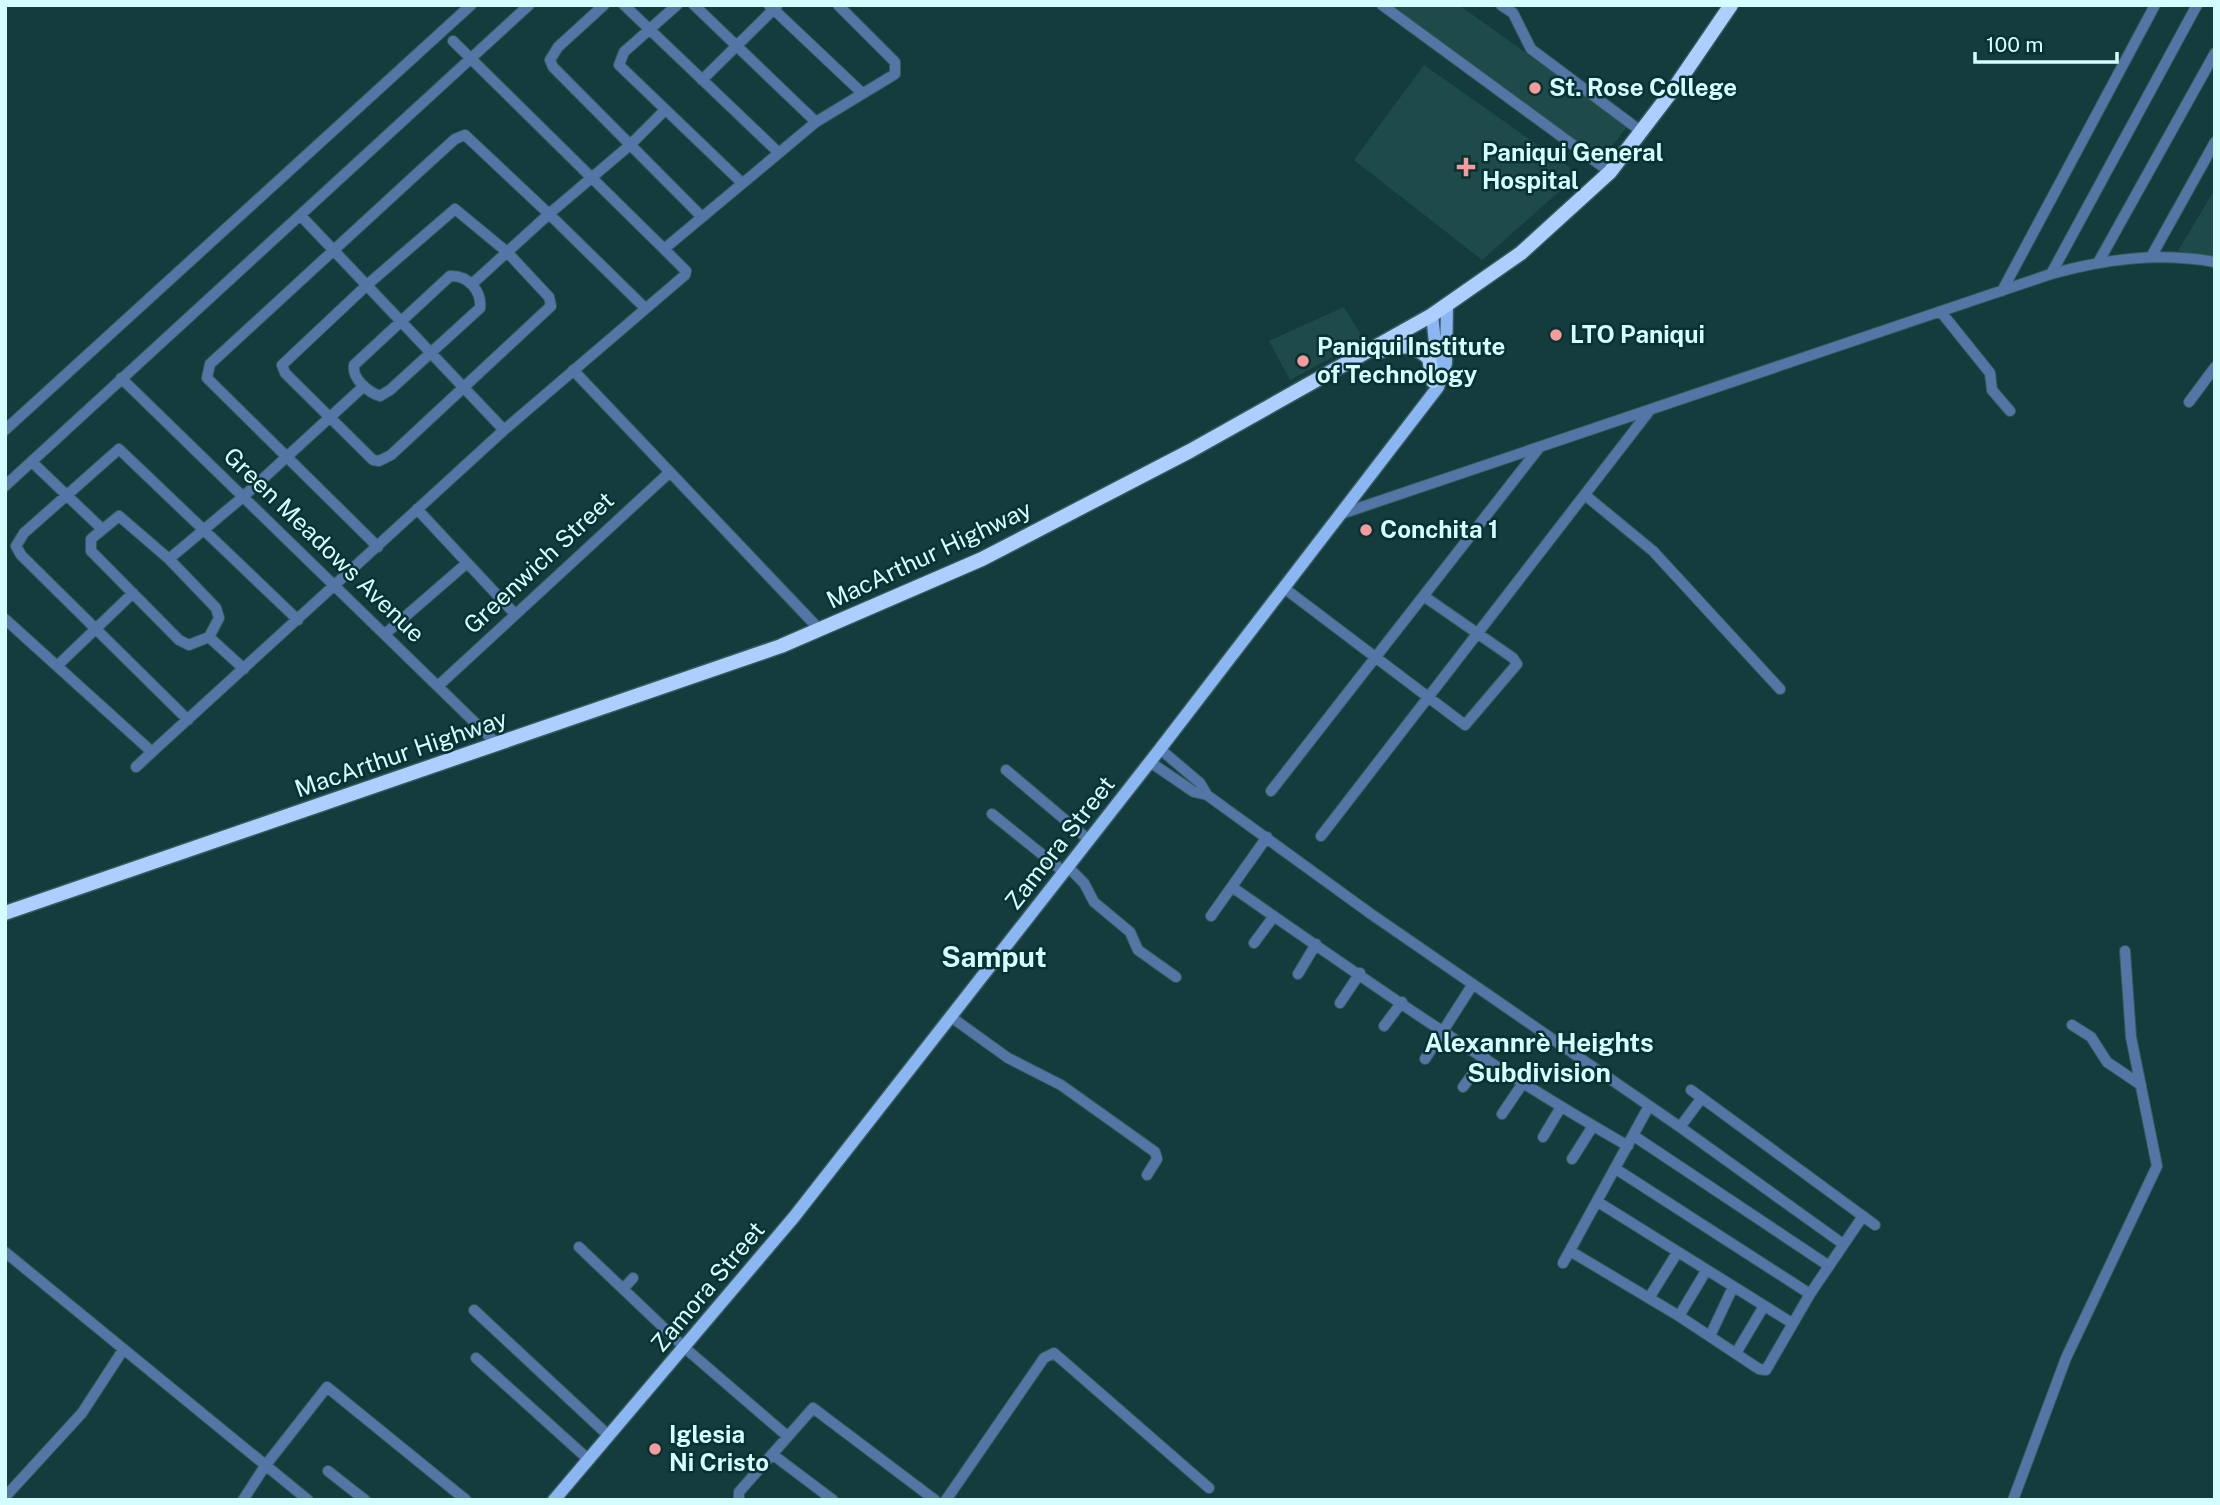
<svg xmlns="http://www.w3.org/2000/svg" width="2220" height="1505" font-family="'Public Sans',sans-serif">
	<rect width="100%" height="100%" fill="#153c3c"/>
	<!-- built -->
	<path fill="#1f4a4a" d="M1385,5H1459L1628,126L1597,164Z
		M1424,65L1579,174L1482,260L1354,160Z
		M2215,189V259L2178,251Z
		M1344,307L1364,340L1290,380L1269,341Z"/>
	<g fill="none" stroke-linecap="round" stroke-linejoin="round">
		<defs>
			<path id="minor" d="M604,5L558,47L550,60L553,67L701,216
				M624,5L779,153
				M677,5L624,52L619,65L741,182
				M694,5L816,122
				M769,5L862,93
				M1382,5L1610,172
				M1501,5L1513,13L1531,49L1642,132
				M702,80L777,6
				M455,209L507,252L549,297L551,306L391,455L379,461L373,460L285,373L282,365L367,285Z
				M302,217L504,430
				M664,249L816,122L895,74V62L838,5
				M2151,257L2215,142
				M2099,261L2215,53
				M2051,274L2197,5
				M450,276C468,275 482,291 480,308L390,390L380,396C368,392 352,379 354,365Z
				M2002,291L2155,5
				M645,308L549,214L630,145L664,111
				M1941,312L1990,373L1992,390L2010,411
				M573,370L820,630
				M121,378L497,744
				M2189,402L2215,367
				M5,430L471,5
				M32,462L101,528
				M5,486L529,5
				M1585,495L1653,551L1780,689
				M417,509L514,613
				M1341,514L2051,274C2106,259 2158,252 2215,262
				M119,516L169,559L216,608L219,618L209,637L189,645L179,640L91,551V539Z
				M378,547L207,378L210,364L422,169L455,139L465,135L549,214L472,284
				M169,559L244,496L364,386
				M1284,588L1465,725L1517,664L1513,658L1425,597
				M5,619L152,752L504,430L685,275L686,271L664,249L453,41
				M385,634L467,563
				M209,637L244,669
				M57,666L133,593
				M438,686L670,472
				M188,720L21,555L16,546L24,533L119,449L298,620
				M1160,749L1200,783L1207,795
				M1150,762L1194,792L1207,795L1371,914L1680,1127L1843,1244
				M136,767L152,752
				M1006,770L1089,840
				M1271,791L1539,448
				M992,814L1064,872
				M1321,836L1650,410
				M1068,867L1084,883L1094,902L1130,932L1138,950L1176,977
				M1232,887C1361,977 1491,1068 1628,1146
				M1211,916L1267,837
				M1254,943L1274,916
				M1298,974L1316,944
				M1340,1003L1360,973
				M951,1017L1008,1058L1061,1085L1155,1152L1157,1159L1147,1175
				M2072,1025L2091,1037L2107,1062L2141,1085
				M1384,1026L1402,1002
				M1425,1059L1473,984
				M1463,1087L1485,1057
				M1691,1090L1875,1225
				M1502,1114L1523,1083
				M1680,1127L1701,1099
				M1634,1136L1829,1266
				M1543,1137L1561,1107
				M1572,1159L1593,1126
				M1616,1169L1810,1294
				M1598,1202L1792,1323
				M579,1247L685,1348L786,1435
				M1570,1251L1679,1316L1759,1369L1766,1370L1810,1294L1863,1216
				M5,1252L308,1500
				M1563,1263L1649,1106
				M623,1289L633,1278
				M1649,1298L1677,1253
				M474,1310L609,1436
				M1679,1316L1706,1271
				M1710,1336L1733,1287
				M1736,1353L1764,1306
				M476,1358L589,1460
				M772,1454L833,1500
				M328,1471L365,1500
				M5,1497L82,1413L123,1350
				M243,1500L265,1466L327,1387L466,1500
				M739,1500V1492L813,1408L935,1500
				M946,1500L1044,1358L1054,1353L1209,1488
				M2013,1500L2066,1358L2157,1166L2131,1037L2125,951"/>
			<path id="major" d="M1432,315L1437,361L1435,377
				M554,1500L794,1217L1160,749L1438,387L1446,363L1447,305"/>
			<path id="highway" d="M1380,351C1400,345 1412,343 1429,358L1433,381
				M5,913L781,646L982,559L1190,451L1432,315L1521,253L1610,172L1675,87L1731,5"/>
		</defs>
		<!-- minor casing -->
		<use href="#minor" stroke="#345b5b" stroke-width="12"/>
		<!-- major casing -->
		<use href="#major" stroke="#345b5b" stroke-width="15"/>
		<!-- highway casing -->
		<use href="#highway" stroke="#345b5b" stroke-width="17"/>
		<!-- minor -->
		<use href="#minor" stroke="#5476a7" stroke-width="10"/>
		<!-- major -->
		<use href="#major" stroke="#8cb6f1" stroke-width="12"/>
		<!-- highway -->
		<use href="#highway" stroke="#adcfff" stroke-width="14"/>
	</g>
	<!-- markers -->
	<g fill="#f59b9e" stroke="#093132" stroke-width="2.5">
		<circle cx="1535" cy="88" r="7"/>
		<path d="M1462.5 156.5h7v7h7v7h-7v7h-7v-7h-7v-7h7z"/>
		<circle cx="1556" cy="335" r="7"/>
		<circle cx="1303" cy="361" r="7"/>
		<circle cx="1366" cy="530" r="7"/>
		<circle cx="655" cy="1449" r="7"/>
	</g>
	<g text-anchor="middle" stroke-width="5" stroke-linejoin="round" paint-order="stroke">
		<!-- poi labels -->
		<g font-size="24" font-weight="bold" fill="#d4fefe" stroke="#093132" text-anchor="start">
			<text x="1549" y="96">St. Rose College</text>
			<text x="1482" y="161">Paniqui General<tspan x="1482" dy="28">Hospital</tspan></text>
			<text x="1570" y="343">LTO Paniqui</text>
			<text x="1317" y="355">Paniqui Institute<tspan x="1317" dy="28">of Technology</tspan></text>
			<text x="1380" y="538">Conchita 1</text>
			<text x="669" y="1443">Iglesia<tspan x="669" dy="28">Ni Cristo</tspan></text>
		</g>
		<!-- street labels -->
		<g font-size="24" fill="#d4fefe" stroke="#093132">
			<text transform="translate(324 545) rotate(44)" y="8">Green Meadows Avenue</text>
			<text transform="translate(929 555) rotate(-25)" y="8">MacArthur Highway</text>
			<text transform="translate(539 563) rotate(-43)" y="8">Greenwich Street</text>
			<text transform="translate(401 754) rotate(-19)" y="8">MacArthur Highway</text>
			<text transform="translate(1060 843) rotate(-52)" y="8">Zamora Street</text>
			<text transform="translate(708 1287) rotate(-50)" y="8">Zamora Street</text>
		</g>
		<!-- neighbourhood labels -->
		<g font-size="26" font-weight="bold" fill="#d4fefe" stroke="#093132">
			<text x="1539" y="1052">Alexannrè Heights<tspan x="1539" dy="30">Subdivision</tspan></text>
		</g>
		<!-- quarter labels -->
		<g font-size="28" font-weight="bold" fill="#d4fefe" stroke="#093132">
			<text x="994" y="967">Samput</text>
		</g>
	</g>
	<!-- border -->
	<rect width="2220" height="1505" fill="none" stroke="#d4fefe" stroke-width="14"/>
	<!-- scale -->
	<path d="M1975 52v10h142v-10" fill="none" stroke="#d4fefe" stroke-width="3.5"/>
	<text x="1986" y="52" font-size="21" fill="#d4fefe" stroke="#093132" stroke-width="5" paint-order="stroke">100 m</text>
</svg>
